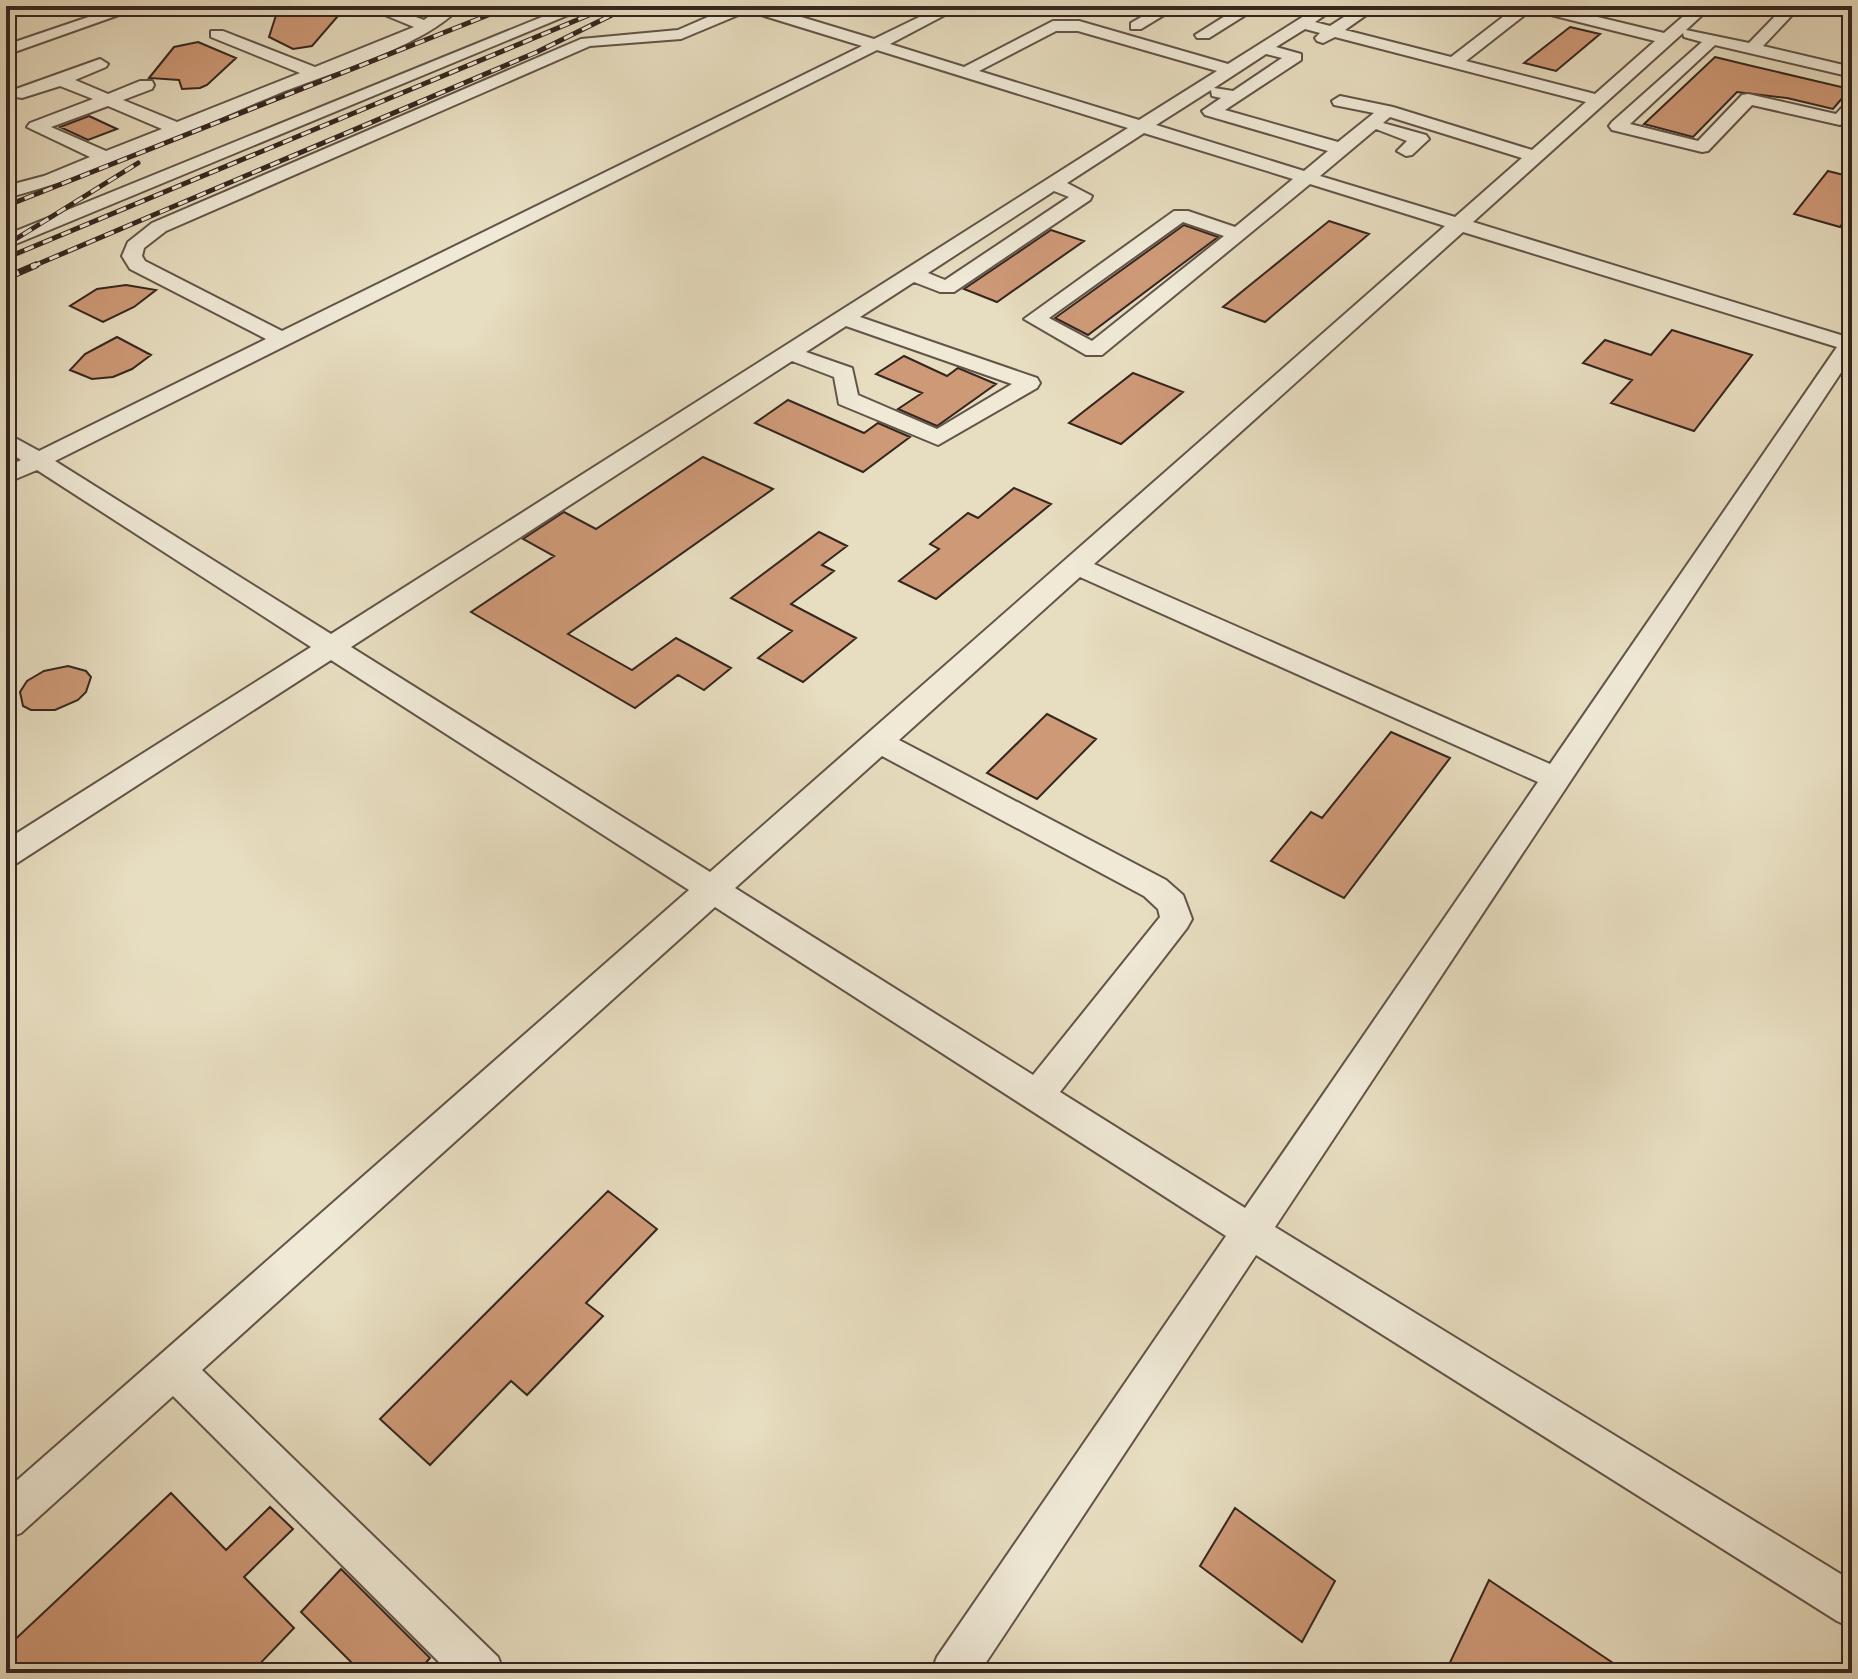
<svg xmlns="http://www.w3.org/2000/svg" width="1858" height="1679" font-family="'Libre Caslon Text',serif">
	<rect width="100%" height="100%" fill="#e7ddc0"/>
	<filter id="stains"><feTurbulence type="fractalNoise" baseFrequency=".0025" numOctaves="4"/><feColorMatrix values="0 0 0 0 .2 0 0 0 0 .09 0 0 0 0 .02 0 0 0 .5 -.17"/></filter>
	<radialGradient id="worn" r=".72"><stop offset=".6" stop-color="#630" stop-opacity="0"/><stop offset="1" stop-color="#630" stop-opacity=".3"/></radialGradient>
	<!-- building -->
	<path fill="#ce9977" stroke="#352620" stroke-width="2" d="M294,6L311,15L338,16L312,46L293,49L269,37L278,9Z
		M1570,27L1600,34L1556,71L1524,63Z
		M198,42L236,58L207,85L200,88L182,89L179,80L149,78L174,47Z
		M1715,57L1752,66L1850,89L1833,109L1787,98L1737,92L1693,137L1644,124Z
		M89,116L117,129L88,140L60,127Z
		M1828,171L1852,177V210L1840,227L1794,214Z
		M1329,221L1369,234L1265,322L1223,307Z
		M1184,225L1218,237L1088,335L1055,318Z
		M1051,230L1084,241L997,302L964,289Z
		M126,285L156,290L134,307L103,322L70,306L97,289Z
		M1672,330L1752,355L1694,431L1611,403L1632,380L1583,363L1605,340L1651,355Z
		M117,337L151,355L132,369L113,377L92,379L70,370L85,354Z
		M904,356L947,376L958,368L996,384L937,426L898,409L922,393L876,374Z
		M1133,373L1183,392L1121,444L1069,423Z
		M788,400L864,433L878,423L910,437L863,472L755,423Z
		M703,457L773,489L568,634L632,670L676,638L731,668L704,690L678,675L635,708L471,612L554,556L523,539L564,512L596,529Z
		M1014,488L1051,504L936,599L899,581L939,549L930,544L968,513L978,518Z
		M819,532L847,546L822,565L834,571L791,604L856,638L803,682L758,658L792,631L731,598Z
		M68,666L86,671L91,677L86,692L78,700L55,710H31L23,706L20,692L27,681L44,671Z
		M1047,714L1096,739L1037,799L987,773Z
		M1391,732L1450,758L1344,898L1271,861L1311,812L1322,818Z
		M608,1191L657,1229L586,1303L603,1316L527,1395L511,1381L430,1465L380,1419Z
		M171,1493L226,1550L270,1507L293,1529L244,1577L294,1628L251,1673H6V1648Z
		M1235,1508L1335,1581L1302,1642L1200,1566Z
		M341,1569L430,1658L417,1673H362L301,1612Z
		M1489,1580L1628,1673H1445Z"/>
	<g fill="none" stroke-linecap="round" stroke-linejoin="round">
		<defs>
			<path id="minor" d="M121,6H144L6,55V45Z
				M363,6H386L424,20L443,6H461C426,46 330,73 280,93C190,130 101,174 6,198V186L44,176L90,157L27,127L30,123L93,99L60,86L22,98L16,97L14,93L16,89L100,59L108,64L106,67L75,80L108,94L140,81H152L154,85L152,89L123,100L177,122L300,73L211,37V31H223L315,67L414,27ZM108,106L162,129L106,151L51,127Z
				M569,6H590L6,248V235Z
				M733,6H765L874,39L942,6H962L890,44L964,67L1053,21H1079L1228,64L1320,6H1338L1315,22L1330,26L1361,6H1379L1345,30L1451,57L1517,6H1552L1664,33L1695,6H1712L1686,30L1749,43L1782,9L1787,7L1795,12L1763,46L1852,67V77L1715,45L1630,124L1698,141L1742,95L1748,94L1836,114L1846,103L1852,102V117L1840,125L1752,105L1708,151L1702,152L1612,130L1609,126L1612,122L1702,42L1684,37L1683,33L1473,222L1844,336L1852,334V356L1275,1227L1852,1581V1628L1837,1621L1256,1255L979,1673H931L937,1657L1226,1236L715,907L202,1370L498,1657L504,1673H450L173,1396L21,1533L6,1539V1490L689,890L331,660L17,863L6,866V840L311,647L37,470L6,483V467L21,460L6,450V433L39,451L266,339L130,269L122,256L128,242L152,223L581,39L678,30ZM1531,10L1655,41L1595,94L1466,61ZM748,11L862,46L282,331L145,261L142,256L144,248L166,231L590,46L681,39ZM1305,29L1320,33L1315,38L1317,41L1323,43L1335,37L1586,102L1532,150L1393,107L1340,96L1332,101L1334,105L1374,113L1338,142L1225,110L1301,60V54L1276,47ZM1056,31H1078L1217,71L1139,120L979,71ZM877,50L1128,128L331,634L55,461ZM1266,54L1282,58L1233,91L1214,88ZM1211,90L1212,96L1221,98L1202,111L1205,115L1328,151L1304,171L1156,125ZM1390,117L1522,158L1455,217L1320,176L1376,129L1407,141L1397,151L1406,156L1412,155L1429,139L1426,135L1383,123ZM1144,133L1293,179L1235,227L1188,211H1174L1024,319L1086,355H1102L1310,184L1445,226L710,872L351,647L792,361L834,377L839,404L938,445L1037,388L1040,383L1037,378L860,317L914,282L940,292H954L1090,200L1092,196L1067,183ZM1054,191L1069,197L945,280L928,273ZM1183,222L1224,236L1092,341L1049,318ZM1463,232L1837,347L1550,764L1094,564ZM846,326L1012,384L937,429L858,395L852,368L806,352ZM1080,577L1538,782L1245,1208L1060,1092L1187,928L1192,919L1183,895L1166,880L899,740ZM882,756L1144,896L1158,909L1160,917L1033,1075L735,888Z
				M1160,6H1179L1141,29H1131V23Z
				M1241,6H1260L1209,38H1197L1195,35Z"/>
		</defs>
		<!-- minor casing -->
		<use href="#minor" stroke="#625448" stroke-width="4"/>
		<!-- minor -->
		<use href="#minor" fill="#efe9d6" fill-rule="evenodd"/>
		<defs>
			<path id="rail-far1" d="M6,206L511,6
				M6,245L138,163
				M6,258L589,15
				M31,267L537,52L630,6"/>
			<path id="rail" d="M6,278L36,265"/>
		</defs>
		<!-- rail-far1 casing -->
		<use href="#rail-far1" stroke="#352620" stroke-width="5"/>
		<!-- rail casing -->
		<use href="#rail" stroke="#352620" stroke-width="7"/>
		<!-- rail-far1 -->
		<use href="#rail-far1" stroke="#efe9d6" stroke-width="3" stroke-dasharray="10" stroke-linecap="butt"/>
		<!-- rail -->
		<use href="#rail" stroke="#efe9d6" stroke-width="5" stroke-dasharray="14" stroke-linecap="butt"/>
	</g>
	<!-- margin -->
	<rect width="1858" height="1679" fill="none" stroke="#e7ddc0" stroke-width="32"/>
	<rect x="8" y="8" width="1842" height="1663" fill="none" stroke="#352620" stroke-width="4"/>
	<rect x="16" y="16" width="1826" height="1647" fill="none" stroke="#352620" stroke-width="2"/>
	<rect width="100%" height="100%" filter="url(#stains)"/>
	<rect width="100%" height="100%" fill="url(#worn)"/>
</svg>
